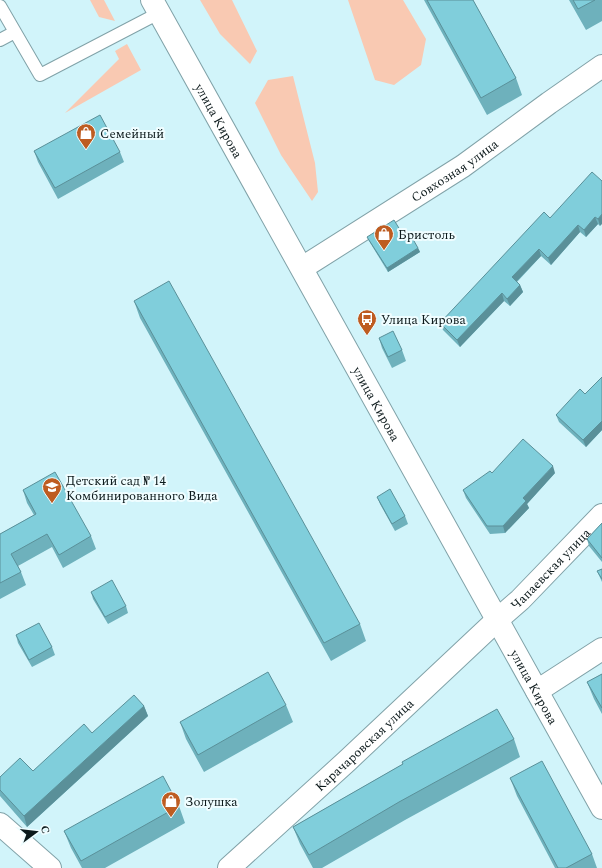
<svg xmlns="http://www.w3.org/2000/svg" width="602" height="868" font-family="Spectral,serif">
	<rect width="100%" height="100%" fill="#d1f4fa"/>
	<!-- green -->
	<path fill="#f9c9b2" d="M90,0H104L115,21L99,17Z
		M200,0H232L257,51L250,64L220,34Z
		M348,0H403L426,39L421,65L394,85L375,80Z
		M127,44L141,70L65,113L119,59L115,51Z
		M293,76L315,163L318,192L312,201L281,155L255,103L268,80Z"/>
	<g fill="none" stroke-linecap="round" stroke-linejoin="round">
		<defs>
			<path id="lane" d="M0,6L40,75L159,13
				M0,40L15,32"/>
			<g id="street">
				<path id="s1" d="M302,268L463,166L549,103L602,66"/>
				<path id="s2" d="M497,620L520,600L602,515"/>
				<path d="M537,691L602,649"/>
				<path d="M0,824L50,868"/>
			</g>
			<g id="secondary">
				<path id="s3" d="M152,0L602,808"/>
				<path id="s4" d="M229,868L347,761L497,620"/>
			</g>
		</defs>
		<!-- lane casing -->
		<use href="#lane" stroke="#81a2a8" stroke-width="14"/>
		<!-- street casing -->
		<use href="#street" stroke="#81a2a8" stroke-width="24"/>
		<!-- secondary casing -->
		<use href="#secondary" stroke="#81a2a8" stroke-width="24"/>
		<!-- lane -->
		<use href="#lane" stroke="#fff" stroke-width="12"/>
		<!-- street -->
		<use href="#street" stroke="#fff" stroke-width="22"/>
		<!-- secondary -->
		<use href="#secondary" stroke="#fff" stroke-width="22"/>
	</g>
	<!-- wall -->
	<path fill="#6eb1bc" d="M424,0H473L516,78L522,95L487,115Z
		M569,0H602V21L586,30Z
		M34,151L120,152L124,162L58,199L38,162Z
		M602,181L600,226L598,224L586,237L580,232L551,265L541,256L517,282L520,285L523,292L510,306L504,301L460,347L443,330L440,323L550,218Z
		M367,237L405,238L418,248L420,252L388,272L369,241Z
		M134,301L360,624L366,641L331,661L140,318Z
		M379,338L402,350L406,361L392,368L382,348Z
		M602,377V430L586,447L559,422L556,415L585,394Z
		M492,473H555L527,504L529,508L505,533L490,534L466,498L463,490Z
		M23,490L91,536L96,549L63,568L52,547L18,566L21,572L26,585L0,599V534L34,515L27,503Z
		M377,497L405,516L408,524L395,531L380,504Z
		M602,523V562L589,546L587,539Z
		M602,569V582L597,571Z
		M91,592L126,606L128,613L108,624L93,599Z
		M16,635L52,647L55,655L32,667L18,643Z
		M602,674V714L594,699L587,682Z
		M286,705L293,722L204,772L186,739L180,722Z
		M144,706L148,716L27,827L0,796V777L33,771L92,733Z
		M514,739L520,757L405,820L322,868H313L300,844L293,827L403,764L402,762Z
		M510,778L592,854L597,868H555L517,796Z
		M179,806L185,823L105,868H82L71,848L64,831Z"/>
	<!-- shaded-wall -->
	<path fill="#5a9099" d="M602,214V224L600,226L598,219Z
		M595,217L598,224L586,237L584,230Z
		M578,225L580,232L551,265L548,258Z
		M418,248L420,252L388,272L387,268Z
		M539,249L541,256L514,284L512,277Z
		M520,285L523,292L510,306L507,299Z
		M502,293L504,301L460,347L457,340Z
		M602,421V430L586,447L583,440Z
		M553,466L555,473L527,504L529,508L505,533L503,526L523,498Z
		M144,706L148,716L27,827L24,816Z"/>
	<!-- building -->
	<path fill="#80cedb" stroke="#5a9099" d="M427,0H473L516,78L481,98Z
		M573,0H595L578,9Z
		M100,115L120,152L55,188L34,151Z
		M592,172L602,181V214L598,219L595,217L584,230L578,225L548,258L539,249L512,277L520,285L507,299L502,293L457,340L440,323L544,212L550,218Z
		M394,220L405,238L410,234L418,248L387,268L367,237Z
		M169,281L360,624L324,643L134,301Z
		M393,331L402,350L388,357L379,338Z
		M602,377V421L583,440L556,415L580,389L585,394Z
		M523,439L553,466L523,498L526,501L503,526H487L463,490L490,471L492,473Z
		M55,472L91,536L59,555L47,534L11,554L21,572L0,583V534L36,514L23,490Z
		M390,489L405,516L392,524L377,497Z
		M602,523V558L587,539Z
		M602,569V579L597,571Z
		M112,580L126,606L105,617L91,592Z
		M39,623L52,647L29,660L16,635Z
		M268,672L286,705L198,755L180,722Z
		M602,674V708L587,682Z
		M134,695L144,706L24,816L0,790V777L20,758L33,771L84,724L92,733Z
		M497,709L514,739L399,802L309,855L293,827L403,764L402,762Z
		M542,761L592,854L566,868H558L510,778Z
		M163,776L179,806L81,861L64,831Z"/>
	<!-- icons -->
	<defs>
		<symbol id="shop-pin" viewBox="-11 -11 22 30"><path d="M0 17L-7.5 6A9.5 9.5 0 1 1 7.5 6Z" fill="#be5c21" stroke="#effdff"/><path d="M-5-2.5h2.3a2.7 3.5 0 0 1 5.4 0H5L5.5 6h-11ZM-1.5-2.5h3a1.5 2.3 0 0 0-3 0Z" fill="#fff"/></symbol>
		<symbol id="bus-pin" viewBox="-11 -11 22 30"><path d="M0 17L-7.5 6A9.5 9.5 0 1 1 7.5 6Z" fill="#be5c21" stroke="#effdff"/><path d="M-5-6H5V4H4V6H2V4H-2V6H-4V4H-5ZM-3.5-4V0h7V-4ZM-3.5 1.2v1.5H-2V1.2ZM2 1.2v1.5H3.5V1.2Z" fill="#fff"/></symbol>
		<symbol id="school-pin" viewBox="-11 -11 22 30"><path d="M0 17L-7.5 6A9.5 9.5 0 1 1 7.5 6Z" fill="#be5c21" stroke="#effdff"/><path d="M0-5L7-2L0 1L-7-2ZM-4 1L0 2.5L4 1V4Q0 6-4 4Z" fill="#fff"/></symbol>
	</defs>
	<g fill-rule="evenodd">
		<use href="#shop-pin" x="75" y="122" width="22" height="30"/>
		<use href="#shop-pin" x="373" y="223" width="22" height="30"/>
		<use href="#bus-pin" x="356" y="308" width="22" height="30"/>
		<use href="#school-pin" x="41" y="476" width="22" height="30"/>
		<use href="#shop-pin" x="160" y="790" width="22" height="30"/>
	</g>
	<g text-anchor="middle" stroke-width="4" stroke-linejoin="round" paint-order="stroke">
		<!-- street labels -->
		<g font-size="13" fill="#0c191b" stroke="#effdff">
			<text dy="5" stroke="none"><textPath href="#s3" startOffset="138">улица Кирова</textPath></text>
			<text dy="5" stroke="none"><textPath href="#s1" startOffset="181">Совхозная улица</textPath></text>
			<text dy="5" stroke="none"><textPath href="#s3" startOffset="462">улица Кирова</textPath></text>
			<text dy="5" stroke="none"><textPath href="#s2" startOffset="74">Чапаевская улица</textPath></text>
			<text dy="5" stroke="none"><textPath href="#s3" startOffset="786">улица Кирова</textPath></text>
			<text dy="5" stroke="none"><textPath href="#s4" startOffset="183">Карачаровская улица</textPath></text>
		</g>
		<!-- poi labels -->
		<g font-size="13" fill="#0c191b" stroke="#effdff" text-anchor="start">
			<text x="100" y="138">Семейный</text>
			<text x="398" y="239">Бристоль</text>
			<text x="381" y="324">Улица Кирова</text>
			<text x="66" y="485">Детский сад № 14<tspan x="66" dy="15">Комбинированного Вида</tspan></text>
			<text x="185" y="806">Золушка</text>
		</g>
	</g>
	<!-- north arrow -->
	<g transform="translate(36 832) rotate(75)" stroke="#effdff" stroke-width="3" paint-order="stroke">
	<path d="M0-3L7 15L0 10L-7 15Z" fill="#0c191b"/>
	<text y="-6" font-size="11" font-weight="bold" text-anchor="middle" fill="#0c191b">С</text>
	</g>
</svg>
